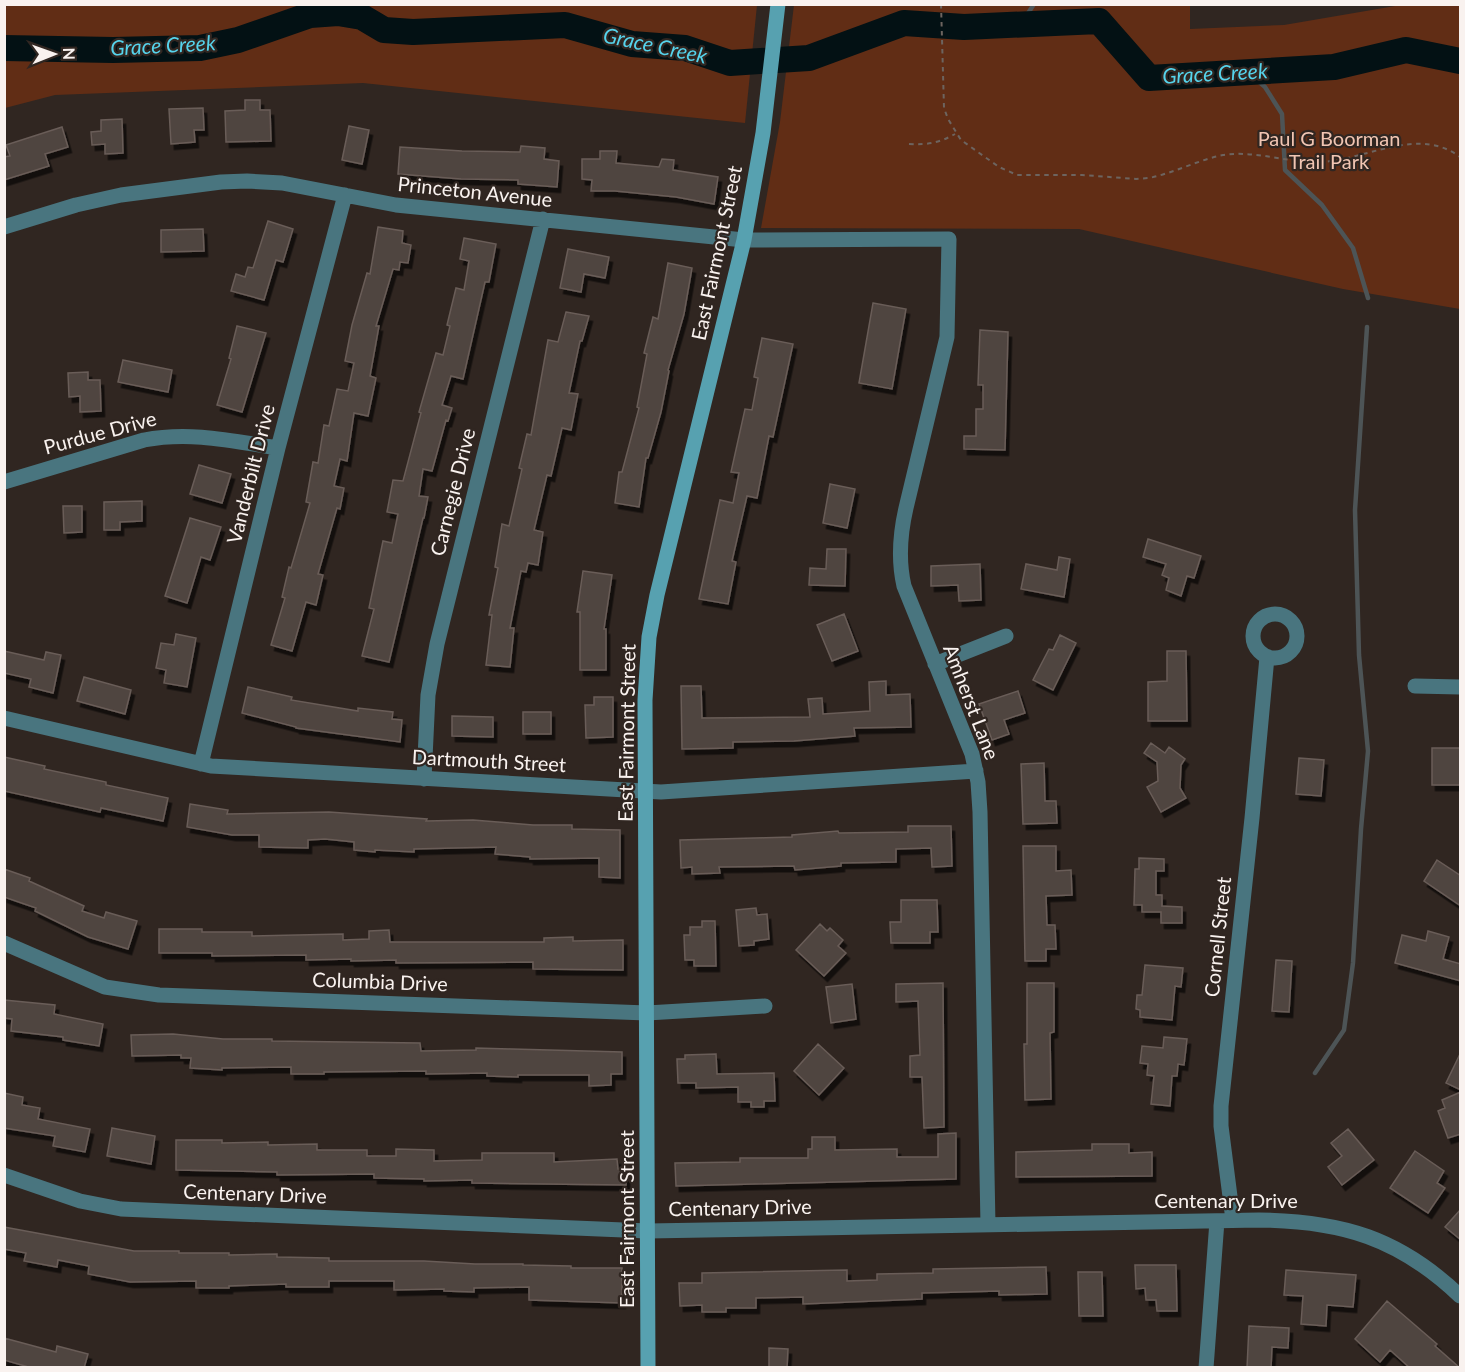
<svg xmlns="http://www.w3.org/2000/svg" width="1465" height="1372" font-family="Lato,sans-serif">
	<defs>
		<filter id="shadow"><feDropShadow dx="3.5" dy="5.5" stdDeviation="0" flood-color="#0009"/></filter>
	</defs>
	<rect width="100%" height="100%" fill="#302621"/>
	<!-- green -->
	<path fill="#612d15" d="M5,4H757V5L745,123L363,83L55,95L5,108Z
		M794,5H1190V29L1284,25L1401,5H1460V309L1343,289L1079,229L761,228L780,122Z"/>
	<g fill="none" stroke-linecap="round" stroke-linejoin="round">
		<!-- stream -->
		<path stroke="#4d5456" stroke-width="4.5" d="M1021,24L1034,4
			M1248,72L1265,87L1282,114L1285,170L1322,205L1353,248L1368,298
			M1315,1073L1344,1030L1353,963L1361,829L1368,751L1359,655L1355,510L1367,327"/>
		<!-- river -->
		<path stroke="#031114" stroke-width="26" d="M4,48L113,50L200,48L238,40L310,15L338,13L362,17L384,30L413,32L565,25L632,44L685,48L730,63L809,58L904,23L964,27L1099,21L1149,78L1334,67L1406,50L1460,61"/>
	</g>
	<!-- building -->
	<path fill="#50443f" stroke="#695d58" stroke-width="1.5" filter="url(#shadow)" d="M245,100H260V110H270L271,141L226,142L225,111L245,110Z
		M203,108L204,130H194L195,142L171,144L169,109Z
		M122,119L123,153L105,154V144L92,145L91,132L101,131V120Z
		M349,126L369,130L362,164L342,160Z
		M62,127L68,147L45,154L49,166L4,180V157L10,156L6,145Z
		M521,146L545,148L544,159L559,161L557,187L518,184V180L461,179L398,174L400,147L462,151L520,152Z
		M600,151H617L616,163L659,167L662,159L674,160L673,170L718,177L714,204L676,197L615,191H591L592,180L582,179V159H600Z
		M268,221L293,229L283,262L276,260L264,300L231,291L236,274L245,277L248,267L253,268Z
		M378,227L403,231L402,243L411,245L408,263L400,262L399,270L393,269L376,326H379L370,376L376,378L368,416L354,413L347,461L340,459L334,486L344,488L340,509L337,508L318,574L323,575L316,605L306,602L292,651L271,645L285,598L282,597L289,567L291,568L310,503L306,502L313,462L318,463L324,425L329,426L337,389L348,391L354,363L345,361L352,325L367,273L370,274Z
		M203,229L204,251L161,252V230Z
		M464,238L496,244L489,282H485L463,379L451,376L442,405L452,408L448,421L446,420L432,471L423,469L419,496L428,497L424,518H423L389,662L362,656L374,609L369,608L383,541L392,543L398,514L387,512L393,480L403,481L421,413L419,412L436,353L443,355L450,326L447,325L456,288L464,290L469,261L460,259Z
		M568,249L609,257L605,278L584,274L581,292L560,288Z
		M668,263L692,268L684,314L668,370L669,371L661,412L648,458H646L639,507L615,503L619,472H622L639,408L637,407L647,354L644,353L653,317L658,319Z
		M873,303L906,309L892,389L859,383Z
		M566,312L589,316L582,341H580L569,393L578,394L571,430L562,428L551,476L547,475L534,530L543,532L538,565L528,563L526,572L521,571L510,628H514L510,667L486,665L492,615H489L498,568L495,567L502,524L509,526L522,469L519,468L527,434L531,435L548,340L558,342Z
		M237,326L266,333L242,412L217,405L231,359L229,358Z
		M980,330L1008,332L1005,450L964,449V436H976V409H983V385H978Z
		M762,338L793,344L773,437L769,436L757,498L747,496L732,561L736,562L728,604L699,599L720,500L733,503L739,473L731,472L745,409L752,410L758,378L754,377Z
		M123,360L172,370L168,392L118,382Z
		M88,372V380H100L101,411L80,412V396L69,397L68,373Z
		M199,465L231,474L222,503L190,494Z
		M830,484L855,489L847,528L823,523Z
		M142,501V521L120,522V530H104V502Z
		M63,506H82V532L64,533Z
		M190,518L221,527L210,560L201,557L187,603L165,596Z
		M1148,539L1201,556L1194,578L1187,576L1181,596L1166,590L1169,578L1162,575L1166,564L1143,557Z
		M827,549H846L845,586L809,585L810,568L826,569Z
		M1059,557L1070,559L1064,597L1021,589L1026,564L1057,570Z
		M980,564L981,600L959,601L958,585L931,586V566Z
		M583,571L612,575L604,629H606V670H580V612H577Z
		M844,614L858,651L832,661L817,625Z
		M176,634L196,638L187,687L164,683L166,670L156,668L161,643L174,645Z
		M1060,635L1076,643L1053,690L1033,680L1049,649L1053,650Z
		M4,651L44,660L46,652L61,655L53,693L29,687L31,679L4,673Z
		M1167,651H1186L1187,721H1148V682L1167,681Z
		M84,677L131,690L125,714L77,701Z
		M886,681V695L910,694L911,727L854,728L855,736L794,741L733,742V748L682,749L681,686H701L702,718L810,717L808,699L822,698L823,714L870,711L869,682Z
		M248,687L292,697L291,700L358,711V708L393,712L392,719L402,720L400,742L296,728V727L242,713Z
		M1018,691L1025,713L1004,720L1009,734L992,740L979,704Z
		M594,697H613V737L586,738L585,705H594Z
		M523,712H551V734H523Z
		M452,716L493,717V737L452,736Z
		M1151,743L1165,753L1169,747L1185,759L1181,765L1180,788L1186,798L1161,812L1147,787L1158,781L1157,762L1144,753Z
		M1432,748H1461V785H1432Z
		M4,757L45,766L44,769L106,782V785L168,798L163,821L101,808L100,812L4,791Z
		M1299,758L1324,760L1321,796L1296,794Z
		M1044,763L1045,801H1056L1057,823L1023,824L1021,764Z
		M190,804L228,810L227,814L329,812L427,819L426,821L473,820L533,825H572V829L620,830V878L599,877V858L530,859V857L495,854L496,847L414,849V852L375,850V852L354,850V842L325,839L308,840V848L259,847V835H232L187,827Z
		M908,826H951L952,866L932,867L931,848L896,849V862L841,863V866L795,870L794,866L719,867L720,873L692,874V867L681,868L680,840L792,837V835L838,831L839,833L908,832Z
		M1023,846H1056V871L1071,870L1072,895L1046,896L1047,925H1055L1056,949H1046V961H1025Z
		M1139,858L1164,859V871H1156V895H1162V906L1182,907V923H1161V912H1142V905H1134L1135,869H1139Z
		M1437,860L1461,876V906L1424,881Z
		M4,869L30,878L29,881L84,906L82,911L104,918L106,912L137,921L128,949L88,937L35,911L36,908L4,897Z
		M901,900H937L938,932H930V943H891L890,922H901Z
		M756,908L757,915L767,914L769,939L754,941V945L739,946L736,910Z
		M702,921H715L716,966H694V960H685L684,935H690V927H702Z
		M820,924L827,931L830,928L843,940L838,946L846,953L824,976L796,950Z
		M159,929H202V932H252V936L343,934V940L369,939V931L389,930L390,942H544V938L573,937V941L623,940V970L533,969V962L396,963V960L351,961V959L306,960V955L212,956V953H159Z
		M1428,931L1449,937L1443,959L1461,964V981L1395,963L1402,935L1426,941Z
		M1276,960L1292,961L1289,1012L1272,1011Z
		M1145,965L1183,968L1181,987L1175,986L1172,1020L1140,1017V1010L1136,1009L1137,995H1142Z
		M943,983L944,1127L924,1128L922,1077H910V1056L920,1055L918,1001L896,1002V984Z
		M1027,983H1054V1032L1050,1033L1051,1099L1025,1100L1024,1044H1027Z
		M852,984L856,1019L831,1023L826,987Z
		M4,1000L55,1005L54,1014L103,1024L99,1046L63,1040V1037L11,1031L12,1019L4,1018Z
		M173,1034L223,1039H272V1041L420,1043L421,1051L476,1050V1048L622,1052V1074H611V1085L589,1086V1075H518V1077L487,1076V1073L426,1074V1071L324,1072V1074H291V1067L222,1068V1070L190,1068L191,1058H181V1055L132,1056L131,1035Z
		M1164,1037L1187,1039L1184,1065L1178,1064L1177,1076H1172L1170,1106L1151,1104L1154,1076L1147,1075L1148,1064L1140,1063L1142,1046L1163,1048Z
		M818,1044L844,1068L819,1095L794,1071Z
		M1461,1052V1090L1446,1083Z
		M716,1054L717,1074L774,1073L775,1101H764V1107H751V1102H738V1087L696,1088V1083H678L677,1059H685V1055Z
		M1461,1092V1134L1448,1138L1438,1111L1445,1108L1442,1100Z
		M4,1093L23,1097L22,1105L40,1108L38,1119L90,1129L85,1152L53,1146L55,1136L4,1128Z
		M112,1128L155,1136L151,1164L107,1156Z
		M1348,1129L1374,1160L1342,1185L1328,1167L1342,1156L1331,1143Z
		M956,1133V1179L676,1186L675,1163L740,1162V1158H808V1149H812V1137H835V1150L897,1149V1157H938V1134Z
		M176,1140H222V1143L268,1142V1145L317,1144V1150H367V1156H396V1149L434,1150V1161L482,1160V1153H554V1162L617,1159L618,1169H626V1185L472,1183V1180L424,1181V1179L374,1178V1174L277,1175V1172L176,1170Z
		M1092,1144H1129V1153L1152,1152V1176L1016,1177V1152L1092,1150Z
		M1415,1151L1444,1171L1437,1183L1445,1188L1428,1213L1390,1188Z
		M1461,1209V1240L1445,1227Z
		M4,1227L134,1251H179V1253H229V1255L277,1254V1257L329,1258V1261H424L475,1264H523V1265L571,1266V1268H622V1303L529,1300V1287L474,1288V1292L444,1291V1289L394,1290V1281H329V1287H286V1284L229,1286V1288H196V1281L130,1282L88,1274L89,1266L58,1260L57,1267L24,1261L26,1253L4,1249Z
		M1135,1265H1176L1177,1311H1157L1156,1300H1146L1145,1288L1136,1289Z
		M1046,1267L1047,1294L999,1295V1291L922,1293V1299L803,1304V1297L756,1298V1308H726V1312H702V1305L680,1306L679,1283H702V1273L847,1270V1281L877,1280V1274L933,1273V1269Z
		M1286,1270L1356,1275L1353,1307L1327,1305L1326,1326L1301,1324L1303,1296L1284,1295Z
		M1078,1272H1102L1103,1316H1079Z
		M1387,1301L1437,1344L1435,1346L1460,1368H1410L1390,1350L1380,1362L1355,1339Z
		M1249,1326L1289,1328L1288,1348L1272,1347L1271,1368H1247Z
		M4,1338L56,1352L57,1346L88,1354L84,1368H32L4,1360Z
		M769,1348L788,1349L787,1368H769Z"/>
	<g fill="none" stroke-linecap="round" stroke-linejoin="round">
		<!-- path -->
		<path stroke="#6d645f" stroke-width="2" stroke-dasharray="4.5 4.5" stroke-linecap="butt" d="M941,4L944,108L948,119L961,140L999,167L1017,175H1082L1136,179L1149,178C1174,173 1198,160 1223,155C1256,150 1287,163 1319,162C1365,161 1418,125 1460,157
			M909,144C927,145 939,143 955,134"/>
		<!-- street -->
		<path stroke="#49757f" stroke-width="15" d="M4,227L76,205L121,195L221,182L247,181L282,183L396,205L744,240L949,239L947,337L906,508C900,534 898,560 904,586L972,754L978,782L980,812L988,1225
			M4,482L144,440C190,431 233,441 278,448
			M1253 636a22 22 0 1 1 44 0a22 22 0 1 1-44 0Z
			M935,664L1006,636
			M1415,686L1460,687
			M4,718L211,766L661,792L976,771
			M201,764L278,448L345,195
			M424,779L428,695L437,644L543,219
			M4,943L105,987L159,995L647,1013L765,1006
			M4,1175L80,1201L121,1209L648,1231L1259,1220C1342,1221 1399,1238 1460,1296
			M1233,1220L1221,1126V1106L1252,818L1267,657
			M1206,1368L1217,1221"/>
		<!-- secondary -->
		<path stroke="#57a1b0" stroke-width="15" d="M648,1368L645,700L649,637L657,595L744,240L763,133L778,4"/>
	</g>
	<g text-anchor="middle" stroke-width="4.5" stroke-linejoin="round" paint-order="stroke">
		<!-- park labels -->
		<g font-size="20" fill="#f1c5b2" stroke="#302621">
			<text x="1329" y="146">Paul G Boorman<tspan x="1329" dy="23">Trail Park</tspan></text>
		</g>
		<!-- street labels -->
		<g font-size="20" fill="#f9f2ef" stroke="#302621">
			<text transform="translate(475 192) rotate(6)" y="7">Princeton Avenue</text>
			<text transform="translate(717 253) rotate(-78)" y="7">East Fairmont Street</text>
			<text transform="translate(100 433) rotate(-15)" y="7">Purdue Drive</text>
			<text transform="translate(251 474) rotate(-76)" y="7">Vanderbilt Drive</text>
			<text transform="translate(453 492) rotate(-76)" y="7">Carnegie Drive</text>
			<text transform="translate(971 702) rotate(69)" y="7">Amherst Lane</text>
			<text transform="translate(627 733) rotate(-89)" y="7">East Fairmont Street</text>
			<text transform="translate(489 761) rotate(3)" y="7">Dartmouth Street</text>
			<text transform="translate(1218 937) rotate(-84)" y="7">Cornell Street</text>
			<text transform="translate(380 982) rotate(2)" y="7">Columbia Drive</text>
			<text transform="translate(255 1194) rotate(2)" y="7">Centenary Drive</text>
			<text x="1226" y="1208">Centenary Drive</text>
			<text transform="translate(740 1208) rotate(-1)" y="7">Centenary Drive</text>
			<text transform="translate(627 1219) rotate(-90)" y="7">East Fairmont Street</text>
		</g>
		<!-- water labels -->
		<g font-size="21" font-style="italic" fill="#56d4ec" stroke="#302621">
			<text transform="translate(163 46) rotate(-3)" y="7">Grace Creek</text>
			<text transform="translate(655 46) rotate(12)" y="7">Grace Creek</text>
			<text transform="translate(1215 74) rotate(-3)" y="7">Grace Creek</text>
		</g>
	</g>
	<!-- border -->
	<rect width="1465" height="1372" fill="none" stroke="#f9f2ef" stroke-width="12"/>
	<!-- north arrow -->
	<g transform="translate(54 54) rotate(89)" stroke="#302621" stroke-width="4.5" paint-order="stroke">
	<path d="M0-4.5L10 22L0 15L-10 22Z" fill="#f9f2ef"/>
	<text y="-9" font-size="16" font-weight="bold" text-anchor="middle" fill="#f9f2ef">N</text>
	</g>
</svg>
